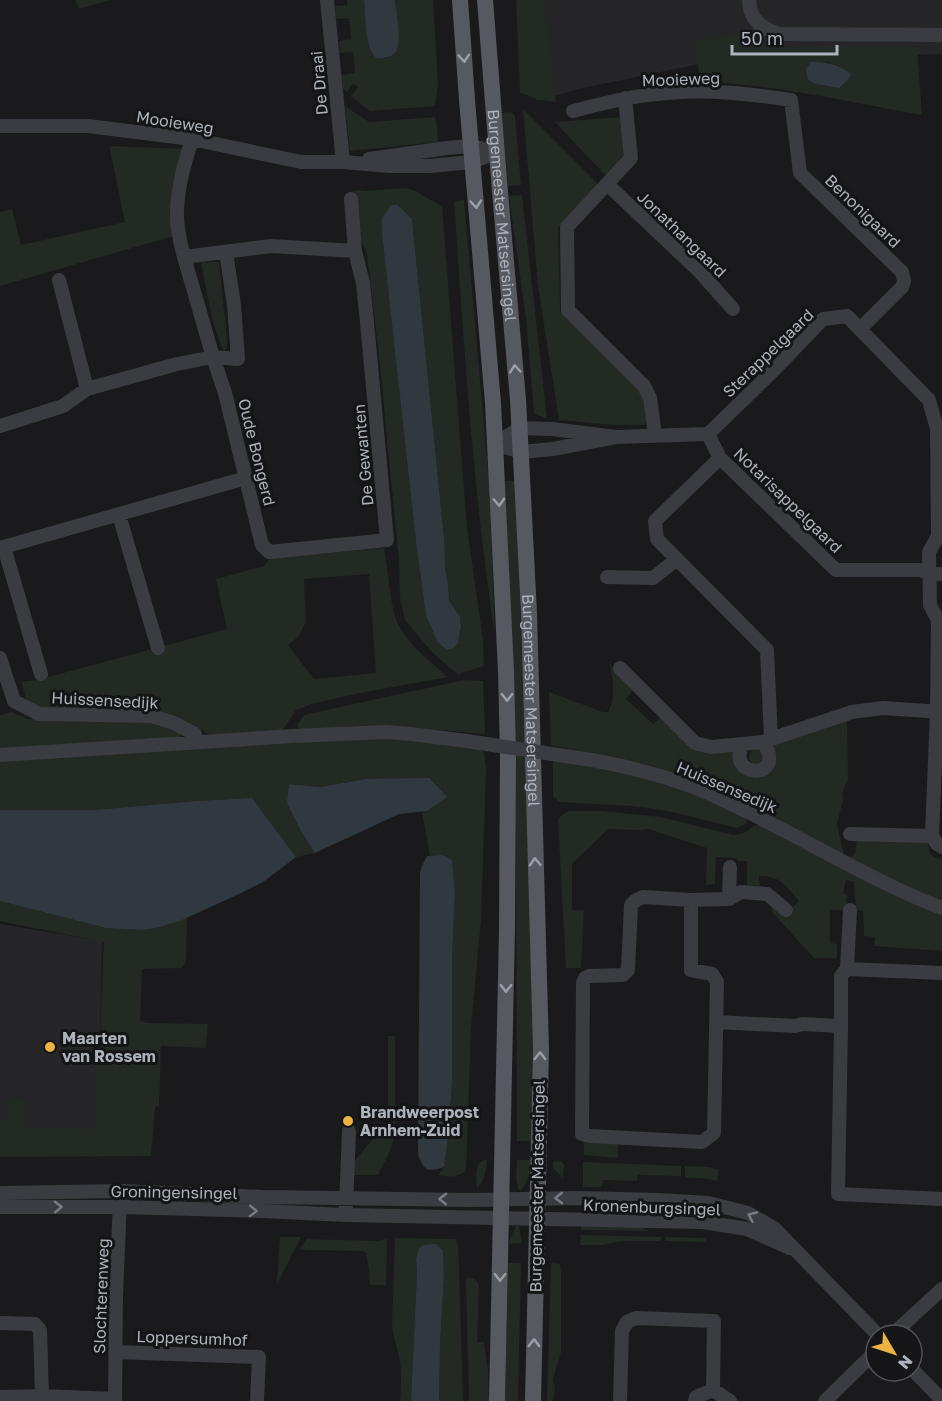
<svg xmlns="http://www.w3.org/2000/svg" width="942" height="1401" font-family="'Golos Text',sans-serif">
	<rect width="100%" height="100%" fill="#1a1a1c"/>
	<!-- built -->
	<path fill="#262629" d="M529,0H942V54L709,62L583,88L536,101Z
		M0,924L102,941L97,1154L0,1155Z"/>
	<!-- green -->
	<path fill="#222a23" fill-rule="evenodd" d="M75,0H110L79,9Z
		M347,0H364C366,17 364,46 376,58H387L399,45L395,0H433L438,86L435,106L370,111L351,96L358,87L353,84L347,92L343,89L342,75L355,73L353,52L340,53L339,41L351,39L349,18L336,19L335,6L347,5Z
		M516,0H544L556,102C550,101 545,101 540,100C532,98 528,94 520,93Z
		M737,34L746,44L752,47H917L922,115C849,102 775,84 700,82L695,41ZM826,62L839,66L847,71L830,87L815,84L808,80Z
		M345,106L369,122L435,117L437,127L438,142L350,151Z
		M523,109L599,185L558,228L560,311L637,387L643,397L646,422L644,425H613L559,420L538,286Z
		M511,112L515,116L521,185L508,186L502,113Z
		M621,117L624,160L607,177L555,122Z
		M109,146L184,149L177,235L0,286V212L12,209L21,245L125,222Z
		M403,188C418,189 428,200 442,206L467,528L483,640L484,666L459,674V676L431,651L405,620L400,597L399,560L391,480L380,364L367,254L357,231L352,193L353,191L360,190L364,191ZM391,205H398L412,219L444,538C444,548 444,558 445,568C446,577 448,587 449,596C450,605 457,610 460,618C464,630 459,646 447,650L438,643L426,616L416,542L382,234Z
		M522,195L547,419L534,413L526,319L509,196Z
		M464,200L489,482L495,636C473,492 464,346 454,201Z
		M201,262H219L227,338V346L224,351C211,326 207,290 201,262Z
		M505,481H515L520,595L533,1022L532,1141H517L516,838L514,697Z
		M384,548C388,569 389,592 394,613C400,638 429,661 448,677L355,694L312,704L296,710L285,727L278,733L211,736C195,724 180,717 161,712L44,710L27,702L26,699L21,682L37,680L227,629L216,579L264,566L270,558ZM369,574L376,673L314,679L288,645L298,637L306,622L304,579Z
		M610,665L634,689L626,699L653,724L660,718L677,733L737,751L754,777C772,776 780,762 773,746L777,741L847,720L848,779L842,793L843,800L837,824L844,855L743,802L652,766L551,745L549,692L603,712H608C616,698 613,680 610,665Z
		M464,680L483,681L485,734L396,726L301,731L297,725L304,715Z
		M12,712L28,719L147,720L163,724L181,734V738L0,749V715Z
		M399,736L480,747L484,753L486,768L481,920L471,1028L466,1171L454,1177L438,1175L444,1167L448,1139L452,1083V957L455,893L452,860L442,855L430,856L422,812L427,811L447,797L366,779L320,787L289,784L302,833L315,853L296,857L252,798L195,801L94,810H0V760L349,737Z
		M749 757a8 8 0 1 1 16 0a8 8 0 1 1-16 0Z
		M553,760L577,763L665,781L744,814L747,823L737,828L668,811L632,806L559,802L553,796Z
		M568,811H599L661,817L733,835L744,833L755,825H764L942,913V951L874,946L875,937L864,936L863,911L856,910L854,882L846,880L843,893L847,896L846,910H830V943L837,944V958H814L772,912L773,903L785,915L799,901C786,886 781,876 759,876L760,886L747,885V861H738L736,858L716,857L715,884L706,885L707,848L648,829L640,830L608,829L572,864V910H584L581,968H566L558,820L561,816Z
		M928,838L929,852L934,857L942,859V902L907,888L849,858L855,854L857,839Z
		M0,901L106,928L143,930L187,917L186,962L182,968L142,969L140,1021L148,1023L208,1024L206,1048L161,1046L159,1106L155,1107L151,1156L0,1157V1121H10L9,1100L24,1099L26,1127L96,1129L95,1037L100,1033L104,942L0,921Z
		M388,1036H395V1132L391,1149L378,1175H347L348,1169L376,1135H388Z
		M584,1141L618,1143V1158L584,1155Z
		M487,1159C486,1169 485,1181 477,1188C476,1176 474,1162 487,1159Z
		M517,1160H531C530,1172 529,1181 521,1190L518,1189L516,1178Z
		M561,1161L564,1165L563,1178L553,1168V1162Z
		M583,1162L681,1166V1176L638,1175L637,1181L603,1180L602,1187H583Z
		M685,1166L709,1167L719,1170L717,1181L700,1178H685Z
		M581,1223L637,1226L649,1231L581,1230Z
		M516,1225H519L522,1243L508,1244Z
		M581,1235L661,1237V1241H620L603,1245H580Z
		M280,1237H301L277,1284Z
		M666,1237L706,1238V1242L665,1241Z
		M395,1238L456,1239L458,1246L459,1268L463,1401H439L440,1345L444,1277L443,1251L416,1259L417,1272L411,1401H400C401,1386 402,1371 399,1356C397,1346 393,1337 392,1326Z
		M306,1239L376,1241L387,1239L386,1285H370L369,1270L366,1253L362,1251L300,1250Z
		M508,1263H521L518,1401H505Z
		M551,1263L560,1264L561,1271V1352L553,1379L555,1387L553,1401H547Z
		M467,1277L475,1279L479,1285L477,1342H484L488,1371L489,1401H469L466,1281Z"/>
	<!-- water -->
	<path fill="#303940" d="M364,0H395C396,12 403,44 395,53C390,58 383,58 376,58C364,46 366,17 364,0Z
		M811,62C826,62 839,64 851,74L849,79L839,88L815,84L808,80L806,69Z
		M391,205H398L412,219L444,538L445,568L448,585L449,600L460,617L461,627L458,643L453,648L447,650L438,643L426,616L416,542L382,234V218Z
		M429,778L447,797L427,811L399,814L315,853L302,833L287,803L289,784L320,787L366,779Z
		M252,798L296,857L263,882L241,893L182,920L160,927L142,930L106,928L0,901V810H94L195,801Z
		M442,855L452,860L455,893L452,957V1083L448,1139L444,1167C429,1173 423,1171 418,1154L420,873L422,866L427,856Z
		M436,1244L443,1251L444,1277L440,1345L439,1401H411L417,1272L416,1259L419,1248L424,1245Z"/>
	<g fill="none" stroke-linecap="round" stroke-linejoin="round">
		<!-- minor -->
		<path stroke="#3b3c41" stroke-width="14" d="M327,0L343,162
			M749,0C749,19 762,29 779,34L942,35
			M625,98L631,158L567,227L568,310L644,386L650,398L655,435
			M573,111C604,103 635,95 668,93C709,89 751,94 791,100L800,173L902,272L904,281L902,287L860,329
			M0,126H88L192,139L301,162H343L390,166H430L472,162L497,152
			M369,159L447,148L471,146L497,152
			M607,184L700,272L733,309
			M351,199L355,251L363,283L367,322L387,540L269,552L262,545L225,393L213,357L184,257L271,246L355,251
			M184,257C180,242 176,226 177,210C178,185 185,162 192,139
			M59,280L87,389
			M0,426L63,406L87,389L177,364L213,357L238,359L234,305L226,252
			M708,434L720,458L836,570H920L929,573L942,574
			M616,437L552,429L520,428L495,444L521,452L553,449L616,437L708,434L775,369L823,319L847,316L929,400L937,429L938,536L929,552L930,605L938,620L937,710L932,836L937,844L942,847
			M720,458L655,521L657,539L767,650L771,739
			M119,515L158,648
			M4,547L41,674
			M0,548L246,478
			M607,577L653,578L677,559
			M0,658L14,701L39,714L152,716L174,723L195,734L196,742
			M620,668L695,743L711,747L763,742L771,739L852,712L883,708L942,712
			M743,744C724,779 789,781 763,742
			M0,755L293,736L386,732L411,734L467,741
			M572,757C614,763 656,773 696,788C709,793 721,799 733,805C804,838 869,880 942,908
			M850,834L932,836
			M729,899L730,867
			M691,900L643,897L636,900L631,905L628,970L623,975L589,976L585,978L583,983L582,1134L590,1136L702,1142L714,1133L717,982L712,974L691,970V900L729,899L741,892L767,894L786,910
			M850,910L847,969L841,976V1026L838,1194L942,1199
			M847,969L942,973
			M716,1022L795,1026L802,1024L841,1026
			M0,1193L121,1191L263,1197L472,1200L578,1198L659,1200L708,1203L748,1213L774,1228L878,1335
			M0,1207H120L262,1211L346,1215L703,1222L747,1229L790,1248
			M346,1207L349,1131
			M0,1323L35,1324L40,1330L42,1396
			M892,1335L942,1289
			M115,1352L259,1357L257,1401
			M912,1369L942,1400
			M0,1397L42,1396L115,1399
			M115,1401L116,1296L120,1200
			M620,1401L622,1331L627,1322L636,1318L714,1321L713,1390L730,1401
			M695,1401L696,1397L713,1390
			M825,1401L876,1351"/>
		<!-- major -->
		<g stroke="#575960" stroke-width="16">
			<path d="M460,0L467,100L493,403L506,671L508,754L507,929L497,1401"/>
			<path id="s1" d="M485,0L500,192L518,400L529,613L541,1050L533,1401"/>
		</g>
		<!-- minor-bridge -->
		<path stroke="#3b3c41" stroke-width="14" d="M467,741L572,757"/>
	</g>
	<!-- one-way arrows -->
	<defs><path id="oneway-chevron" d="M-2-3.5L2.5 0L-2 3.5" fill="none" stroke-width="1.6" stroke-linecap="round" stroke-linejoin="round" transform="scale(1.5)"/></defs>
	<g stroke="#9ca0a9">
		<use href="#oneway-chevron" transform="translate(464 58) rotate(86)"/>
		<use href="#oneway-chevron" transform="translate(476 204) rotate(85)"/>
		<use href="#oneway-chevron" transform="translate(515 369) rotate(-95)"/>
		<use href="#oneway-chevron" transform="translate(499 502) rotate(87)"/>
		<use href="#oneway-chevron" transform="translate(507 697) rotate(89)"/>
		<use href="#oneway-chevron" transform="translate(535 862) rotate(-92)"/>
		<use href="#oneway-chevron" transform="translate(506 988) rotate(91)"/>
		<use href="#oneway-chevron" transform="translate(540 1056) rotate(-89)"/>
		<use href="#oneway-chevron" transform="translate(500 1277) rotate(91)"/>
		<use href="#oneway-chevron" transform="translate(534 1343) rotate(-89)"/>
	</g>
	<g stroke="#7a7d84">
		<use href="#oneway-chevron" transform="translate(559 1198) rotate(179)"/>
		<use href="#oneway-chevron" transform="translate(443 1199) rotate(-179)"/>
		<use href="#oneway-chevron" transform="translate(58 1207) rotate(-1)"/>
		<use href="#oneway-chevron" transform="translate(253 1211) rotate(2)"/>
		<use href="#oneway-chevron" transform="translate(752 1216) rotate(-155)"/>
	</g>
	<!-- markers -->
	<g fill="#ecb243" stroke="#151518" stroke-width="2">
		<circle cx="50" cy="1047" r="6"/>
		<circle cx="348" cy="1121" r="6"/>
	</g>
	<g text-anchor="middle" stroke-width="6" stroke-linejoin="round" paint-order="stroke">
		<!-- street labels -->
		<g font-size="16" fill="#adb2bb" stroke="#151518">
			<text transform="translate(681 79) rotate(-2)" y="6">Mooieweg</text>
			<text transform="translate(319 83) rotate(-95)" y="6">De Draai</text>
			<text transform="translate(175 122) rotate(9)" y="6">Mooieweg</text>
			<text transform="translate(863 211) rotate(44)" y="6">Benonigaard</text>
			<text dy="6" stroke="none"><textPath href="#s1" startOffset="216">Burgemeester Matsersingel</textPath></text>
			<text transform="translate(682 234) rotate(44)" y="6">Jonathangaard</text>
			<text transform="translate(768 353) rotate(-44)" y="6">Sterappelgaard</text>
			<text transform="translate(257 452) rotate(76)" y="6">Oude Bongerd</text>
			<text transform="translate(363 455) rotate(-95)" y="6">De Gewanten</text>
			<text transform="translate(788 500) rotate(44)" y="6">Notarisappelgaard</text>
			<text transform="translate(105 700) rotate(3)" y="6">Huissensedijk</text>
			<text dy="6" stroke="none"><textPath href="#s1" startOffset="702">Burgemeester Matsersingel</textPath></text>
			<text transform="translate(727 787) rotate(23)" y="6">Huissensedijk</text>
			<text transform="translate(537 1186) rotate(-89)" y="6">Burgemeester Matsersingel</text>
			<text transform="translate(174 1192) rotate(1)" y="6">Groningensingel</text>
			<text transform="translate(652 1207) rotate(2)" y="6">Kronenburgsingel</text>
			<text transform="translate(101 1296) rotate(-88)" y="6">Slochterenweg</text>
			<text transform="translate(192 1338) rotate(2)" y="6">Loppersumhof</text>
		</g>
		<!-- poi labels -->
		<g font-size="16" font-weight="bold" fill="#adb2bb" stroke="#151518" text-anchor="start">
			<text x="62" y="1044">Maarten<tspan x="62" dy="18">van Rossem</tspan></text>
			<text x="360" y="1118">Brandweerpost<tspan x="360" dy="18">Arnhem-Zuid</tspan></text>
		</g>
	</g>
	<!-- north arrow -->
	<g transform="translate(894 1353) rotate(129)"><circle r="28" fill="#151518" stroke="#525459" stroke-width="1.5"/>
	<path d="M0-4.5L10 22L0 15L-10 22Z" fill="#ecb243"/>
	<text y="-9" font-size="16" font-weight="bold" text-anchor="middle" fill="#adb2bb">N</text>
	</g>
	<!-- scale -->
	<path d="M732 45v9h105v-9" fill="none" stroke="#adb2bb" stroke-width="3"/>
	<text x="741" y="45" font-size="18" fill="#adb2bb" stroke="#151518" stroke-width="4.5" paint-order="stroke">50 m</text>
</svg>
